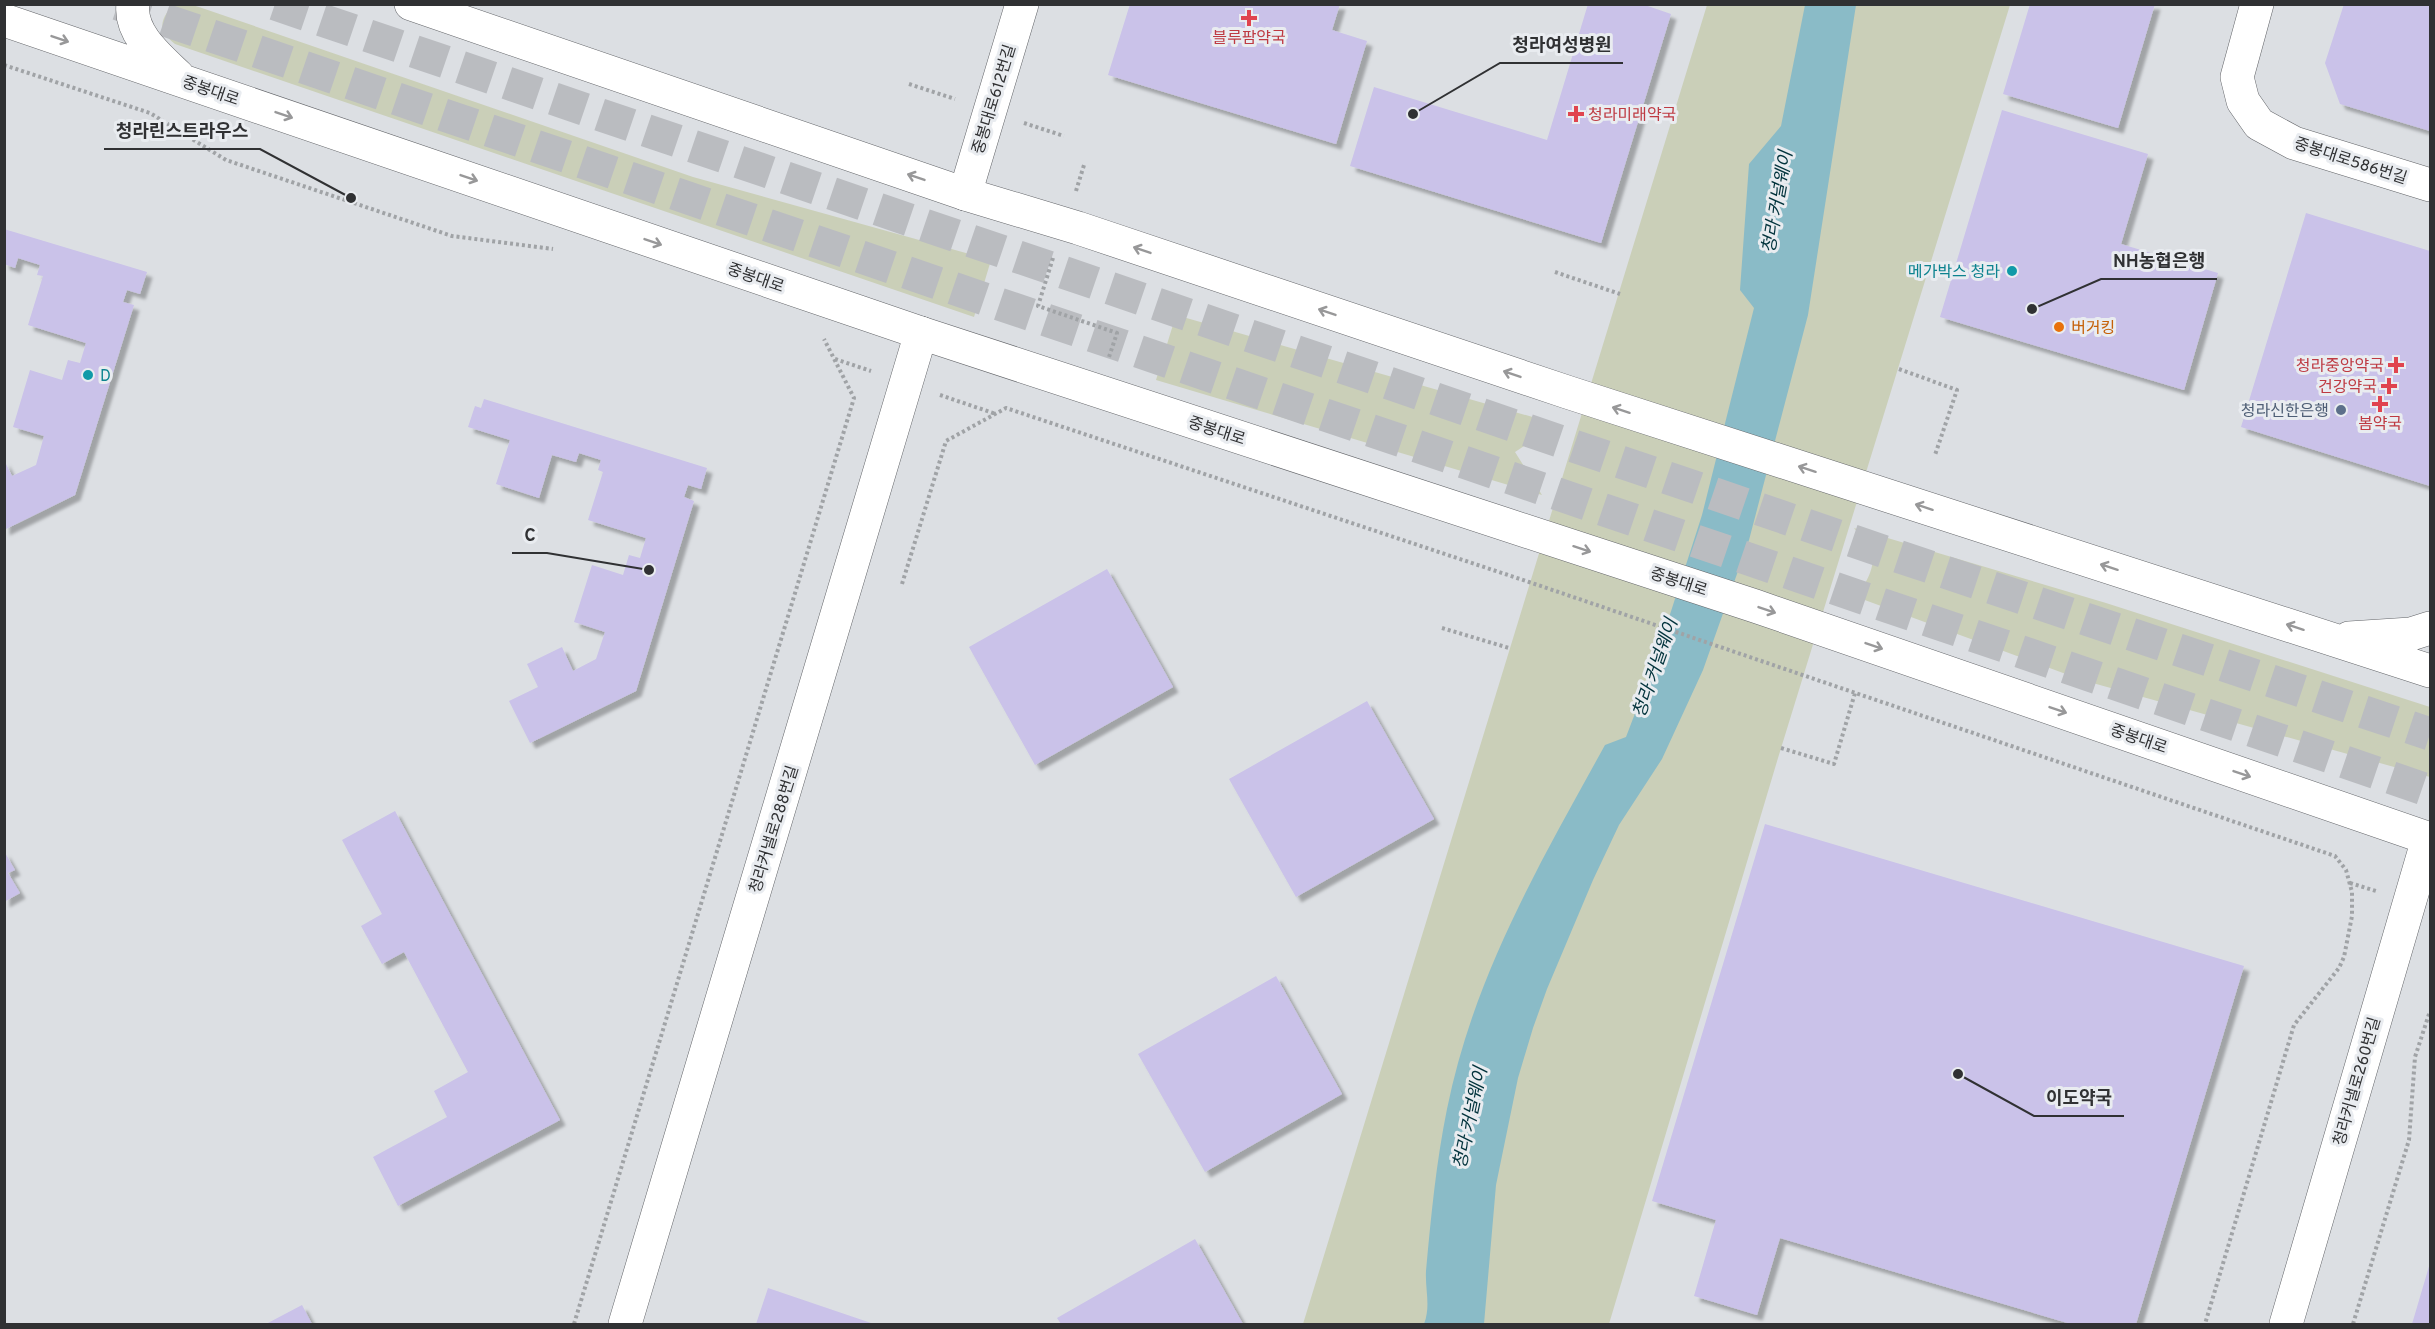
<svg xmlns="http://www.w3.org/2000/svg" width="2435" height="1329" font-family="Overpass,'Noto Sans KR',sans-serif">
	<defs>
		<filter id="shadow"><feDropShadow dx="5.5" dy="5.5" stdDeviation="1.5" flood-color="#0004"/></filter>
	</defs>
	<rect width="100%" height="100%" fill="#dcdfe3"/>
	<!-- green -->
	<path fill="#cacfb8" d="M173,5H192L199,7L693,177L991,260L974,317L175,44C158,31 159,21 173,5Z
		M1707,5H2010L1778,758L1609,1324H1303Z
		M1176,315L1557,424L1515,452L1542,495L1156,380Z
		M1854,528L2106,603L2430,707V777L2082,680L1843,592L1864,585C1872,572 1877,556 1868,542C1864,537 1858,534 1854,528Z"/>
	<!-- water -->
	<path fill="#8abbc7" d="M1805,5H1856L1808,315L1749,540L1703,670L1662,759L1619,825L1593,880L1547,989L1533,1028L1518,1078L1496,1185L1484,1324H1424C1431,1306 1425,1290 1426,1271C1431,1217 1436,1163 1447,1109C1474,975 1540,863 1605,745L1626,737L1655,661L1702,515L1754,308L1740,290L1749,164L1781,126Z"/>
	<!-- building -->
	<path fill="#cac2e9" filter="url(#shadow)" d="M1130,4H1340L1332,30L1367,41L1336,144L1108,75Z
		M1588,4H1642L1671,14L1601,243L1350,166L1374,87L1547,140Z
		M2030,4H2155L2118,128L2003,94Z
		M2344,4H2430V131L2340,104L2325,63Z
		M2002,110L2148,154L2121,244L2218,273L2184,390L1940,317Z
		M2306,213L2430,251V486L2241,427Z
		M4,229L147,272L140,294L127,290L123,302L134,305L75,495L4,530V460L12,476L36,465L44,436L13,427L30,370L62,380L68,360L80,363L86,343L28,325L43,276L37,275L40,265L18,258L15,268L4,264Z
		M484,399L707,468L701,489L688,485L684,497L694,501L636,691L530,743L509,701L538,687L527,664L562,647L573,671L596,659L605,632L574,622L592,565L623,575L629,555L640,558L646,538L588,520L603,472L598,470L601,460L579,453L576,462L552,455L539,498L496,484L510,440L468,427L475,406L481,408Z
		M1107,569L1173,687L1035,765L969,647Z
		M1367,701L1434,819L1296,897L1229,779Z
		M395,811L560,1120L398,1206L373,1157L447,1117L434,1091L468,1072L404,952L382,964L361,926L382,914L342,840Z
		M1765,824L2244,966L2136,1324H2071L1780,1238L1757,1315L1694,1296L1716,1220L1652,1201Z
		M4,851L15,870L8,873L20,893L4,902Z
		M1276,976L1342,1094L1205,1172L1138,1054Z
		M1195,1239L1243,1324H1061L1057,1318Z
		M2430,1263V1324H2412Z
		M768,1288L874,1324H756Z
		M302,1305L312,1324H266Z"/>
	<g fill="none" stroke-linecap="round" stroke-linejoin="round">
		<!-- secondary-tunnel -->
		<path stroke="#babcc0" stroke-width="33" stroke-dasharray="33 16" stroke-linecap="butt" d="M118,4L2430,791
			M275,4L1897,556L2430,734"/>
		<defs>
			<path id="street" d="M2257,4L2237,77L2243,101L2259,124L2294,143L2430,185
				M965,194L1022,4
				M625,1324L921,333
				M2286,1324L2428,839"/>
			<path id="secondary" d="M133,4C129,33 158,57 178,76
				M411,4L965,194L1078,228L1567,392L2430,671
				M4,20L921,333L1755,606L2430,839
				M2349,638L2411,634L2430,628"/>
		</defs>
		<!-- street casing -->
		<use href="#street" stroke="#636569" stroke-width="34"/>
		<!-- secondary casing -->
		<use href="#secondary" stroke="#636569" stroke-width="34"/>
		<!-- path -->
		<path stroke="#a0a3a6" stroke-width="4" stroke-dasharray="3 3" stroke-linecap="butt" d="M4,65L150,113L226,160L452,236L553,249
			M909,84L955,99
			M1024,123L1064,136
			M1076,191L1084,165
			M1053,258L1038,306L1117,333L1109,357
			M1555,272L1620,294
			M835,359L871,371
			M1899,369L1957,390L1935,455
			M940,395L996,414
			M902,584L946,441L1006,408L1529,582L2335,856L2346,870L2352,892V916L2344,957L2339,968L2294,1025L2205,1324
			M1442,628L1509,648
			M1781,748L1834,764L1855,693
			M2350,883L2376,891
			M574,1324L854,398L824,339
			M2353,1324L2409,1140L2415,1057L2430,1011"/>
		<!-- street -->
		<use href="#street" stroke="#fff" stroke-width="33"/>
		<!-- secondary -->
		<use href="#secondary" stroke="#fff" stroke-width="33"/>
	</g>
	<!-- one-way arrows -->
	<defs><path id="oneway-shaft" d="M-6 0H5M1.5-3L5.5 0L1.5 3" fill="none" stroke-width="1.6" stroke-linecap="round" stroke-linejoin="round" transform="scale(1.5)"/></defs>
	<g stroke="#989899">
		<use href="#oneway-shaft" transform="translate(60 39) rotate(19)"/>
		<use href="#oneway-shaft" transform="translate(284 115) rotate(19)"/>
		<use href="#oneway-shaft" transform="translate(916 177) rotate(-161)"/>
		<use href="#oneway-shaft" transform="translate(469 178) rotate(19)"/>
		<use href="#oneway-shaft" transform="translate(653 242) rotate(19)"/>
		<use href="#oneway-shaft" transform="translate(1142 250) rotate(-161)"/>
		<use href="#oneway-shaft" transform="translate(1327 312) rotate(-161)"/>
		<use href="#oneway-shaft" transform="translate(1512 374) rotate(-161)"/>
		<use href="#oneway-shaft" transform="translate(1621 410) rotate(-162)"/>
		<use href="#oneway-shaft" transform="translate(1807 469) rotate(-162)"/>
		<use href="#oneway-shaft" transform="translate(1924 507) rotate(-162)"/>
		<use href="#oneway-shaft" transform="translate(1582 549) rotate(18)"/>
		<use href="#oneway-shaft" transform="translate(2109 567) rotate(-162)"/>
		<use href="#oneway-shaft" transform="translate(1767 610) rotate(19)"/>
		<use href="#oneway-shaft" transform="translate(2295 627) rotate(-162)"/>
		<use href="#oneway-shaft" transform="translate(1874 646) rotate(19)"/>
		<use href="#oneway-shaft" transform="translate(2058 710) rotate(19)"/>
		<use href="#oneway-shaft" transform="translate(2242 774) rotate(19)"/>
	</g>
	<!-- markers -->
	<g fill="#e0444e" stroke="#e9ecf0" stroke-width="2">
		<path d="M1246 9h6v6h6v6h-6v6h-6v-6h-6v-6h6z"/>
		<path d="M1573 105h6v6h6v6h-6v6h-6v-6h-6v-6h6z"/>
		<path d="M2393 356h6v6h6v6h-6v6h-6v-6h-6v-6h6z"/>
		<path d="M2386 377h6v6h6v6h-6v6h-6v-6h-6v-6h6z"/>
		<path d="M2377 395h6v6h6v6h-6v6h-6v-6h-6v-6h6z"/>
	</g>
	<g fill="#0f9aa8" stroke="#e9ecf0" stroke-width="2">
		<circle cx="2012" cy="271" r="6"/>
		<circle cx="88" cy="375" r="6"/>
	</g>
	<circle fill="#e8710a" stroke="#e9ecf0" stroke-width="2" cx="2059" cy="327" r="6"/>
	<circle fill="#5c6f8a" stroke="#e9ecf0" stroke-width="2" cx="2341" cy="410" r="6"/>
	<g text-anchor="middle" stroke-width="6" stroke-linejoin="round" paint-order="stroke">
		<!-- health labels -->
		<g font-size="16" fill="#be3a42" stroke="#e9ecf0">
			<text x="1249" y="43">블루팜약국</text>
			<text x="1588" y="120" text-anchor="start">청라미래약국</text>
			<text x="2384" y="371" text-anchor="end">청라중앙약국</text>
			<text x="2377" y="392" text-anchor="end">건강약국</text>
			<text x="2380" y="429">봄약국</text>
		</g>
		<!-- street labels -->
		<g font-size="16" fill="#303133" stroke="#e9ecf0">
			<text transform="translate(211 90) rotate(19)" y="6">중봉대로</text>
			<text transform="translate(993 99) rotate(-73)" y="6">중봉대로612번길</text>
			<text transform="translate(2351 160) rotate(18)" y="6">중봉대로586번길</text>
			<text transform="translate(756 277) rotate(19)" y="6">중봉대로</text>
			<text transform="translate(1217 430) rotate(18)" y="6">중봉대로</text>
			<text transform="translate(1679 581) rotate(18)" y="6">중봉대로</text>
			<text transform="translate(2139 738) rotate(19)" y="6">중봉대로</text>
			<text transform="translate(773 829) rotate(-73)" y="6">청라커낼로288번길</text>
			<text transform="translate(2356 1081) rotate(-74)" y="6">청라커낼로260번길</text>
		</g>
		<!-- culture labels -->
		<g font-size="16" fill="#0d838f" stroke="#e9ecf0" text-anchor="end">
			<text x="2000" y="277">메가박스 청라</text>
			<text x="100" y="381" text-anchor="start">D</text>
		</g>
		<!-- food labels -->
		<g font-size="16" fill="#c56008" stroke="#e9ecf0" text-anchor="start">
			<text x="2071" y="333">버거킹</text>
		</g>
		<!-- service labels -->
		<g font-size="16" fill="#4e5e75" stroke="#e9ecf0" text-anchor="end">
			<text x="2329" y="416">청라신한은행</text>
		</g>
		<!-- water labels -->
		<g font-size="18" font-style="italic" fill="#02333c" stroke="#e9ecf0">
			<text transform="translate(1777 202) rotate(-80)" y="6">청라 커널웨이</text>
			<text transform="translate(1655 668) rotate(-71)" y="6">청라 커널웨이</text>
			<text transform="translate(1470 1118) rotate(-78)" y="6">청라 커널웨이</text>
		</g>
	</g>
	<!-- callouts -->
	<path fill="none" stroke="#303133" stroke-width="2" d="M1413 114L1500 63H1623M351 198L260 149H104M2032 309L2101 279H2217M649 570L547 553H512M1958 1074L2034 1116H2124"/>
	<g fill="#303133" stroke="#e9ecf0" stroke-width="2">
		<circle cx="1413" cy="114" r="6"/>
		<circle cx="351" cy="198" r="6"/>
		<circle cx="2032" cy="309" r="6"/>
		<circle cx="649" cy="570" r="6"/>
		<circle cx="1958" cy="1074" r="6"/>
	</g>
	<g font-size="18" text-anchor="middle" font-weight="bold" fill="#303133" stroke="#e9ecf0" stroke-width="6" stroke-linejoin="round" paint-order="stroke">
		<text x="1562" y="51">청라여성병원</text>
		<text x="182" y="137">청라린스트라우스</text>
		<text x="2159" y="267">NH농협은행</text>
		<text x="530" y="541">C</text>
		<text x="2079" y="1104">이도약국</text>
	</g>
	<!-- border -->
	<rect width="2435" height="1329" fill="none" stroke="#303133" stroke-width="12"/>
</svg>
